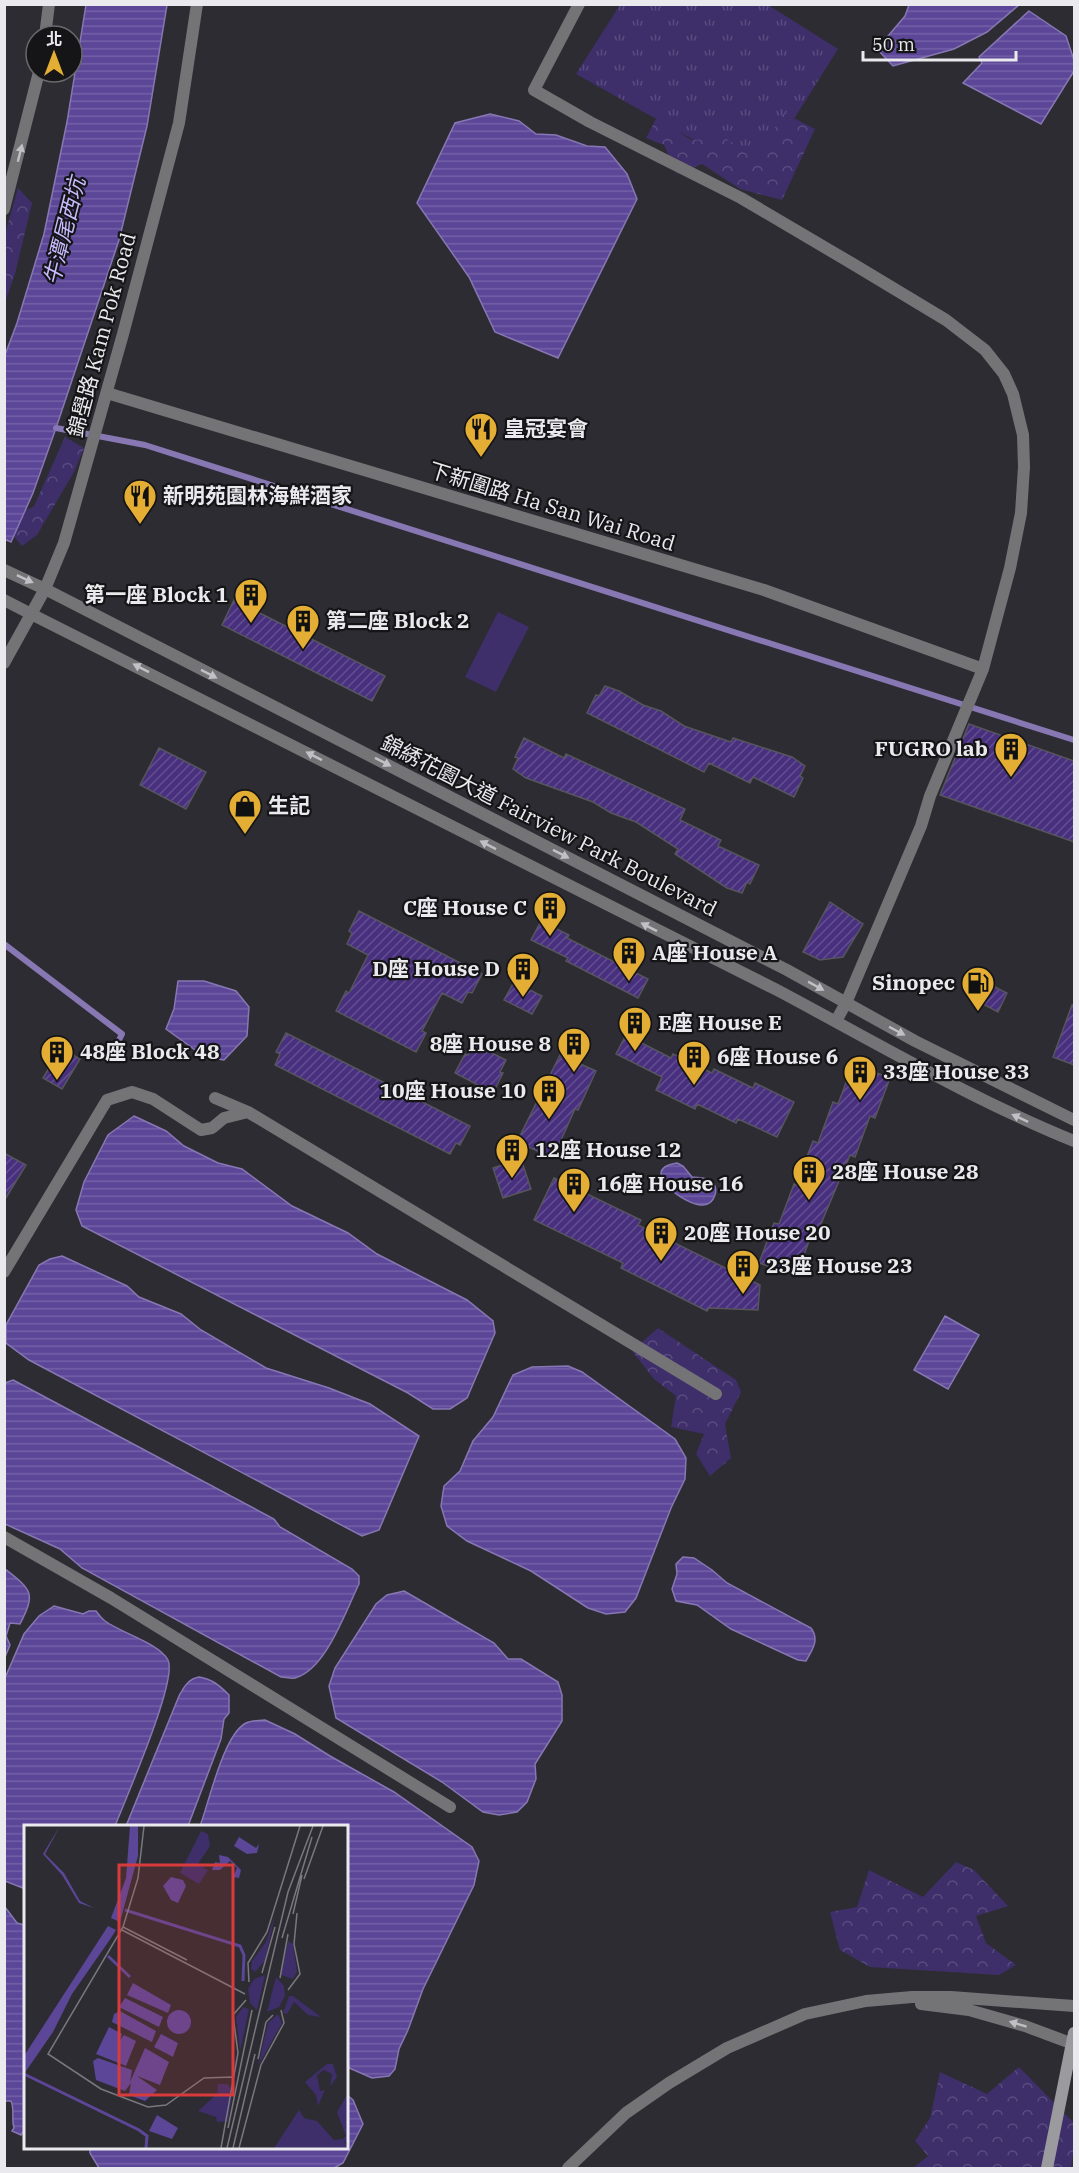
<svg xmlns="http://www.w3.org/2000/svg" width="1079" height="2173" font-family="'IBM Plex Serif','Noto Sans TC',serif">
	<defs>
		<pattern id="grass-tufts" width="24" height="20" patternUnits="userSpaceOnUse" patternTransform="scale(1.5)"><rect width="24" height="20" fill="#3e2e6a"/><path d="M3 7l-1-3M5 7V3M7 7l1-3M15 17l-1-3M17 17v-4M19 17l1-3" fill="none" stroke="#5a4c80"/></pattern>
		<pattern id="forest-crowns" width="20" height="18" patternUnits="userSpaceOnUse" patternTransform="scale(1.5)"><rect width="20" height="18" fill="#3e2e6a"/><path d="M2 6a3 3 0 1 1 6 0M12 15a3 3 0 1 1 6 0" fill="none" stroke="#5a4c80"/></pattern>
		<pattern id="water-rules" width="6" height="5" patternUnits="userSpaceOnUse" patternTransform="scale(1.5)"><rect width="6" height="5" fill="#5c4698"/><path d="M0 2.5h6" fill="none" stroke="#7461a7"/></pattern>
		<pattern id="building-hatch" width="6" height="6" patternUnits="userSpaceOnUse" patternTransform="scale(1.5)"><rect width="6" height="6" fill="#48307f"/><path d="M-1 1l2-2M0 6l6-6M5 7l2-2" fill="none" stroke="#634e91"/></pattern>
	</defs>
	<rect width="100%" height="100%" fill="#2d2c32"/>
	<!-- grass -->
	<path fill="url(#grass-tufts)" d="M620,5H768L838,49L758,176L576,74Z"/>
	<!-- forest -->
	<path fill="url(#forest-crowns)" d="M784,113L815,129L782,200L740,189L702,164L677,174L664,145L646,138L657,117L691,140L725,138L756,158Z
		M18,188L32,203L15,274L5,302V234Z
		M65,437L84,448L74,472L37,535L22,546L5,526L4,523L34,506Z
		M658,1328L736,1380L741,1392L725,1424L731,1458L710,1476L696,1454L704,1434L671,1427L676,1396L654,1379L632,1351Z
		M956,1862L974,1870L1008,1906L976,1916L986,1943L1016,1965L999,1975L870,1967L840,1950L830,1912L857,1907L869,1870L923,1897Z
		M1019,2067L1074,2123V2146L1071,2168H913L928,2156L915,2141L930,2118L940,2072L987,2094Z"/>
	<!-- park -->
	<path fill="#3e2e6a" d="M498,612L529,627L496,692L465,677Z"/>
	<!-- water -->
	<path fill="url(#water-rules)" stroke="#8777b2" stroke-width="1.5" d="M86,5H167L147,126L119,240L56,428L33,493L11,542L4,539L5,355L17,323L44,234L67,122Z
		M909,5V4L1019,5L987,32L954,49L893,66L877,49L905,16Z
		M1029,11L1066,36L1074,60V71L1041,124L963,83L982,63L979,57Z
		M490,114L519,121L536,134L556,135L587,146L605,147L627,174L637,199L558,358L495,332L469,277L417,203L455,123Z
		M178,981H204L236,991L249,1007L247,1036L224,1060L205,1057L166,1029L174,1009Z
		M134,1116L166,1131L184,1146L218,1163L242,1169L292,1206L348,1233L377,1254L467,1300L493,1321L495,1333L467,1398L450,1409H433L408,1393L82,1226L76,1210L84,1182L108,1135Z
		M677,1163L683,1166L692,1177C698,1178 706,1177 711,1181C720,1188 715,1204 703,1205C687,1207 635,1169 677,1163Z
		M62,1256L127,1286L139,1297L181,1314L201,1330L266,1368L329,1388L370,1404L419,1436L379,1530L362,1536L29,1360L6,1343V1325L39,1265L50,1259Z
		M945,1316L979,1335L948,1389L914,1370Z
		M568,1366L582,1372L675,1439L686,1458L685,1479L671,1508L636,1598L625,1612L606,1614L588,1608L531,1571L467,1541L447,1526L441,1506L444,1486L460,1471L473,1441L493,1417L513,1375L532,1367Z
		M13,1380L274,1519L280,1527L352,1569L359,1576V1584C346,1610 326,1670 295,1678C291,1679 285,1677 281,1677L82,1568L60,1549L5,1524V1383Z
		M683,1557L694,1558L712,1570L727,1583L811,1628C820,1640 812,1650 806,1661L798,1660L731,1629L697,1605L676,1601L672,1589L677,1574L676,1564Z
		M5,1569C32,1590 36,1593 20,1624L10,1623L6,1636L10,1645L5,1657Z
		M404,1591L494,1643L508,1659H521L558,1682L562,1695V1721L535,1764L536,1779L527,1802L517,1812L499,1815L483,1812L442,1782L336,1718L329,1686L335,1668L376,1604L387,1595Z
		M54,1606L83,1614L89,1611H96C99,1615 102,1619 105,1621C121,1633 159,1643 168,1660C178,1680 125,1800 115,1826H26L25,1889L5,1881V1678L24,1634L39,1616Z
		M199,1677C212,1679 219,1685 229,1695V1713L224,1719L221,1739L188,1826H126L179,1696C184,1687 188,1679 199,1677Z
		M265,1720L295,1734L330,1756L394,1792L472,1847L479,1861L474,1885L423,1989L408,2030L399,2049L395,2069L389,2076L372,2078L347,2067L346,1826H200C209,1803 223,1735 246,1723C252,1720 259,1721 265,1720Z
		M5,1907L17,1923L25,1925L26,2128L21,2135L12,2131L14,2128C11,2118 15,2110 11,2101H5Z
		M347,2095L353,2100L363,2124L343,2163L334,2168H99L90,2153V2148H346Z"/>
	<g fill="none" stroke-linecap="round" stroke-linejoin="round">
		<!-- stream -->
		<path stroke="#8777b2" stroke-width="6" d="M56,428L145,445L1074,740
			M4,944L122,1034L111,1056"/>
	</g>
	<!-- building -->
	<path fill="url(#building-hatch)" stroke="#56555c" stroke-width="1.5" d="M234,600L385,676L372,701L222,625Z
		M605,686L619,691L643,705L661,711L684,726L731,742L733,738L792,757L805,766L800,776L803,778L794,797L753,777L750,783L709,763L704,772L587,713L596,695L599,696Z
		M969,724L1074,761V842L940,795Z
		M524,738L564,758L566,754L685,809L680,820L721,840L718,846L759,865L750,884L747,882L742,893L727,888L675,854L678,849L636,822L611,813L593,802L526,778L513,769L518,758L515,757Z
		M159,748L206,772L186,809L140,785Z
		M830,902L863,924L843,957L820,960L803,952Z
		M359,911L482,974L472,993L468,992L462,1003L442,993L422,1031L426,1033L416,1052L336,1011L346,991L349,993L368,955L347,944L352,933L349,931Z
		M541,921L569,935L567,938L648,979L638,998L566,961L568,958L531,940Z
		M514,982L542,996L532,1014L504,1000Z
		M989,984L1007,993L998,1012L979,1002Z
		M1072,1005H1074V1065L1053,1057Z
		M286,1033L470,1126L460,1145L456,1143L450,1154L275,1065L280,1054L276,1052Z
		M626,1035L671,1058L673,1054L712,1073L714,1069L753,1088L755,1083L794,1102L777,1137L738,1119L736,1123L697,1104L695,1109L656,1090L662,1077L616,1054Z
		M474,1044L506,1060L500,1072L503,1073L493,1093L455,1073L465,1054L468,1055Z
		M61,1048L80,1059L62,1089L43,1078Z
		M560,1055L596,1071L578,1110L575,1109L553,1158L517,1142Z
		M853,1064L890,1078L875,1118L870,1116L855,1157L850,1155L815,1238L811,1236L796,1276L759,1263L774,1223L779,1224L794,1184L796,1185L813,1141L818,1143L833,1102L838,1104Z
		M4,1153L26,1165L4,1201Z
		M521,1159L531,1189L503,1198L493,1168Z
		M554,1178L641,1220L638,1225L760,1285L758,1310L709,1308L707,1311L621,1268L623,1263L534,1220Z"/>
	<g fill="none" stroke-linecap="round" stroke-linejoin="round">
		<!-- minor -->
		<path stroke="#747376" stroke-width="12" d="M579,4L534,90L590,122L741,198L853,264L946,320L985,350L1004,374L1013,394L1023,435L1024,467L1021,513L1010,568L983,669L930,796L921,826L846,1003L836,1021
			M45,36L49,4
			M4,209L39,72
			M107,393L764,590L983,669
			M4,570L45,589
			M4,600L33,615
			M215,1098L248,1112L716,1394
			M4,1272L107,1100L132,1092L153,1099L201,1130L212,1128L224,1118L248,1112
			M4,1537L111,1598L450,1807"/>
		<!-- tertiary -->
		<path stroke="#747376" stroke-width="12" d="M45,589L787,970L915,1041L1074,1120
			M33,615L777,990C875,1042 971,1099 1074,1141
			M4,663L45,589L64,543L123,334L179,123L197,4
			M921,2004L969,2010L1025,2026L1073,2044
			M568,2168L626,2113L669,2083L727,2048L805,2014L866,2001L912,1997H951L1074,2006"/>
		<!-- secondary -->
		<path stroke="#9b9b9f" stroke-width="12" d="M1047,2168L1074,2033"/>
	</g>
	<!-- one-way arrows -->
	<defs><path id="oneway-solid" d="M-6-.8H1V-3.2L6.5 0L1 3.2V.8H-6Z" transform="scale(1.5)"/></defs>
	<g fill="#c1c0c4">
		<use href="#oneway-solid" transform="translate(20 153) rotate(-76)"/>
		<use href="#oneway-solid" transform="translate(25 579) rotate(25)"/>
		<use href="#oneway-solid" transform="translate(141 668) rotate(-153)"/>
		<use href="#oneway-solid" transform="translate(209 674) rotate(27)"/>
		<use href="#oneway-solid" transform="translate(314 756) rotate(-153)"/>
		<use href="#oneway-solid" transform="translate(383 762) rotate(27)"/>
		<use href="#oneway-solid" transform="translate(488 845) rotate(-153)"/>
		<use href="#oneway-solid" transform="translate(561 854) rotate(27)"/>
		<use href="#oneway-solid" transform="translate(649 927) rotate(-153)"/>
		<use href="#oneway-solid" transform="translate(816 986) rotate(29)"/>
		<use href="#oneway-solid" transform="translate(897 1031) rotate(28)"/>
		<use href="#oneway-solid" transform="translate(1020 1118) rotate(-155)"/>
		<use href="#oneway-solid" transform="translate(1018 2024) rotate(-163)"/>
	</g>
	<!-- icons -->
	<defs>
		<symbol id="restaurant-pin" viewBox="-11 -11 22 30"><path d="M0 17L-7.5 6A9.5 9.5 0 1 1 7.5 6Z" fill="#e4ae35" stroke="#151517"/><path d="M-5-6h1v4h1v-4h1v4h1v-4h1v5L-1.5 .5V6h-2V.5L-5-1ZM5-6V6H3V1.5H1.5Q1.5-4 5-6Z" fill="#111"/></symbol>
		<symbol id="building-pin" viewBox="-11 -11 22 30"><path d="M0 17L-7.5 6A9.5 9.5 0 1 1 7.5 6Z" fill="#e4ae35" stroke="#151517"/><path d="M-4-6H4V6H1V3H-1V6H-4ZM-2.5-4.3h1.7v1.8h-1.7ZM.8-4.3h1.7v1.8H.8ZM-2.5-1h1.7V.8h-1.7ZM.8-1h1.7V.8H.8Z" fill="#111"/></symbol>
		<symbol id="shop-pin" viewBox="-11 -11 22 30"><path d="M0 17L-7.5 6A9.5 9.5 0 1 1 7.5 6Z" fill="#e4ae35" stroke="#151517"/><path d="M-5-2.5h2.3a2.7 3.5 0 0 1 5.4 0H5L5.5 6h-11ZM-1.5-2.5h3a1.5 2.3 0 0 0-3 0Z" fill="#111"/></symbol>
		<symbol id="fuel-pin" viewBox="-11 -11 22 30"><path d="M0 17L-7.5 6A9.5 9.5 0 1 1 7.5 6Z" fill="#e4ae35" stroke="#151517"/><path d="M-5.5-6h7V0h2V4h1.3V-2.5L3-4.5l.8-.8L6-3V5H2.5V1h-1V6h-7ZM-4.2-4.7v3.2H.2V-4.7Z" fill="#111"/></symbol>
	</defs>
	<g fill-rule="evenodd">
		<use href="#restaurant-pin" x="462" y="410" width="38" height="52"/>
		<use href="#restaurant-pin" x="121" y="477" width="38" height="52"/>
		<use href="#building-pin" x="232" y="576" width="38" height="52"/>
		<use href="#building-pin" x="284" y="602" width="38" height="52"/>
		<use href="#building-pin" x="992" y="730" width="38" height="52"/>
		<use href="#shop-pin" x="226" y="787" width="38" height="52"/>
		<use href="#building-pin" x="531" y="889" width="38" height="52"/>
		<use href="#building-pin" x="610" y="934" width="38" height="52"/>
		<use href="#building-pin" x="504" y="950" width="38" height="52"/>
		<use href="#fuel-pin" x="959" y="964" width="38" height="52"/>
		<use href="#building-pin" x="616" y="1004" width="38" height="52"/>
		<use href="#building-pin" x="555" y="1025" width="38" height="52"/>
		<use href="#building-pin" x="38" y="1033" width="38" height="52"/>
		<use href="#building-pin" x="675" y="1038" width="38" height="52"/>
		<use href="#building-pin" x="841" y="1053" width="38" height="52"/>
		<use href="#building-pin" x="530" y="1072" width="38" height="52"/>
		<use href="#building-pin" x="493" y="1131" width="38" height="52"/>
		<use href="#building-pin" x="790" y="1153" width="38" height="52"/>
		<use href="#building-pin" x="555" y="1165" width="38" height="52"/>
		<use href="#building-pin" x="642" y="1214" width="38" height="52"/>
		<use href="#building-pin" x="724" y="1247" width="38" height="52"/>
	</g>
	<g text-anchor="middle" stroke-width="4.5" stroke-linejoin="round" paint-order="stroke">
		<!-- street labels -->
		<g font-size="21" fill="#eaeaee" stroke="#151517">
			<text transform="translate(102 335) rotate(-75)" y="7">錦壆路 Kam Pok Road</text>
			<text transform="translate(552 507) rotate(17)" y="7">下新圍路 Ha San Wai Road</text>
			<text transform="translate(549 826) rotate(27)" y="7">錦綉花園大道 Fairview Park Boulevard</text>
		</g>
		<!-- poi labels -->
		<g font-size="21" font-weight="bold" fill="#eaeaee" stroke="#151517" text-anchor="start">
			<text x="504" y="436">皇冠宴會</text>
			<text x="163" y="503">新明苑園林海鮮酒家</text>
			<text x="228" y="602" text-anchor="end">第一座 Block 1</text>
			<text x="326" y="628">第二座 Block 2</text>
			<text x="988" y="756" text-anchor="end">FUGRO lab</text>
			<text x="268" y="813">生記</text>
			<text x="527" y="915" text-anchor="end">C座 House C</text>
			<text x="652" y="960">A座 House A</text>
			<text x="500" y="976" text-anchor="end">D座 House D</text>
			<text x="955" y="990" text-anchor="end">Sinopec</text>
			<text x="658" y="1030">E座 House E</text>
			<text x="551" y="1051" text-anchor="end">8座 House 8</text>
			<text x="80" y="1059">48座 Block 48</text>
			<text x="717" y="1064">6座 House 6</text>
			<text x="883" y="1079">33座 House 33</text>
			<text x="526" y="1098" text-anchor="end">10座 House 10</text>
			<text x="535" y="1157">12座 House 12</text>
			<text x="832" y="1179">28座 House 28</text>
			<text x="597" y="1191">16座 House 16</text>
			<text x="684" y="1240">20座 House 20</text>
			<text x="766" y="1273">23座 House 23</text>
		</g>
		<!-- water labels -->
		<g font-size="22" font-style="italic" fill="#c7bafd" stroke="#151517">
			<text transform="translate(64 231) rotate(-76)" y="8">牛潭尾西坑</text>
		</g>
	</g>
	<!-- overview -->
	<g transform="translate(24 1825)">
		<rect width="324" height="324" fill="#2d2c32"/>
		<path d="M177,6L184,9L186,21L174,39L184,45L175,59L156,48ZM251,90L241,136L231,147L227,144L228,136L242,117ZM264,116L269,119L273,147L269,154L257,150ZM241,150L233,185L226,178L224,164L230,154ZM252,152L260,161L261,171L255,182L243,187ZM219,182L225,184L216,226L212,192ZM254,189L258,198L234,241L244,198ZM275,285L280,293L293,296L310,315L319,314L324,323H250Z" fill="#3e2e6a"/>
		<path d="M265,171H269L297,192L284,190L270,177L263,189L259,188ZM303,239H309L313,252L306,261L308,249L300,245L293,250L296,266L301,265L294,281L292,270L281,257ZM194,259H203L209,265L204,296L193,297L192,292L174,286L193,269ZM324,268V320L319,314L322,311L313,287Z" fill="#3e2e6a"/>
		<path d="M36,1L21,29L40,48L56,76L70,83L55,78L38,50L19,29ZM106,1H114V31L96,97L87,93L102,53ZM215,12L232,23L235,19L233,28L223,29L210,21ZM195,30L204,32L217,45L215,53L209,52L213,43L206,36L196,45H188L191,37L196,38ZM147,52L159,55L162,61L154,78L147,75L139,61ZM84,101L92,105L87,113L48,169L29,207L0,249V231ZM109,158L147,180L144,188L103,170ZM101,173L139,192L135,202L95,182ZM143 197a12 12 0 1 1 24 0a12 12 0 1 1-24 0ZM96,186L132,206L128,217L88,197L90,189ZM85,202L98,209L96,215L100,210L112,216L102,241L72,229ZM137,209L154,218L149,232L130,222ZM121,223L145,237L136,260L113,251L133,265L121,276L105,270L107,258L101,266L72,255L69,236L74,233L108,245L106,257ZM133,290L154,303L148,314L125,306Z" fill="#5c4698"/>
		<path fill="none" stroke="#5c4698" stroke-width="3" d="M101,85L216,121L220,130L219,156M84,131L106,152M0,249L115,305L123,311L122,323"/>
		<path fill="none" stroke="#79787d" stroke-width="1.5" d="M120,1L114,53L99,102L24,229L77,264L124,282L142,280L180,253L209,252M280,54L299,1M269,89L278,50M99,102L163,135M98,105L221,169M258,113L288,12M238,148L251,102M256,153L264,109M225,157L224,138L243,107L276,1M264,165L276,149L270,119L273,88M234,234L242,197L249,190M204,303L228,185M197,323L214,228L209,190L222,175M203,323L264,67L289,1M209,323L231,229M215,323L237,240L260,198L257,185"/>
		<path fill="#d83b3c" fill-opacity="0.15" stroke="#d83b3c" stroke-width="3" d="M95,40H209V270H95Z"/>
		<rect width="324" height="324" fill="none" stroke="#eaeaee" stroke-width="3"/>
	</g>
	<!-- border -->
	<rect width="1079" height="2173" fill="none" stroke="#eaeaee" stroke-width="12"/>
	<!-- north arrow -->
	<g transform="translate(54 54)"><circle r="28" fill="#151517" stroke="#6a6a6d" stroke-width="1.5"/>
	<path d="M0-4.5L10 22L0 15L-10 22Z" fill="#e4ae35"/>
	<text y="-9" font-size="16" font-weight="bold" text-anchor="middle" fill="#eaeaee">北</text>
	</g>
	<!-- scale -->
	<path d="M863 51v9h153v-9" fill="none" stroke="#eaeaee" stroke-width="3"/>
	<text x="872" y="51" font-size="18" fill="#eaeaee" stroke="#151517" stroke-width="4.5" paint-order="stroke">50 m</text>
</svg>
